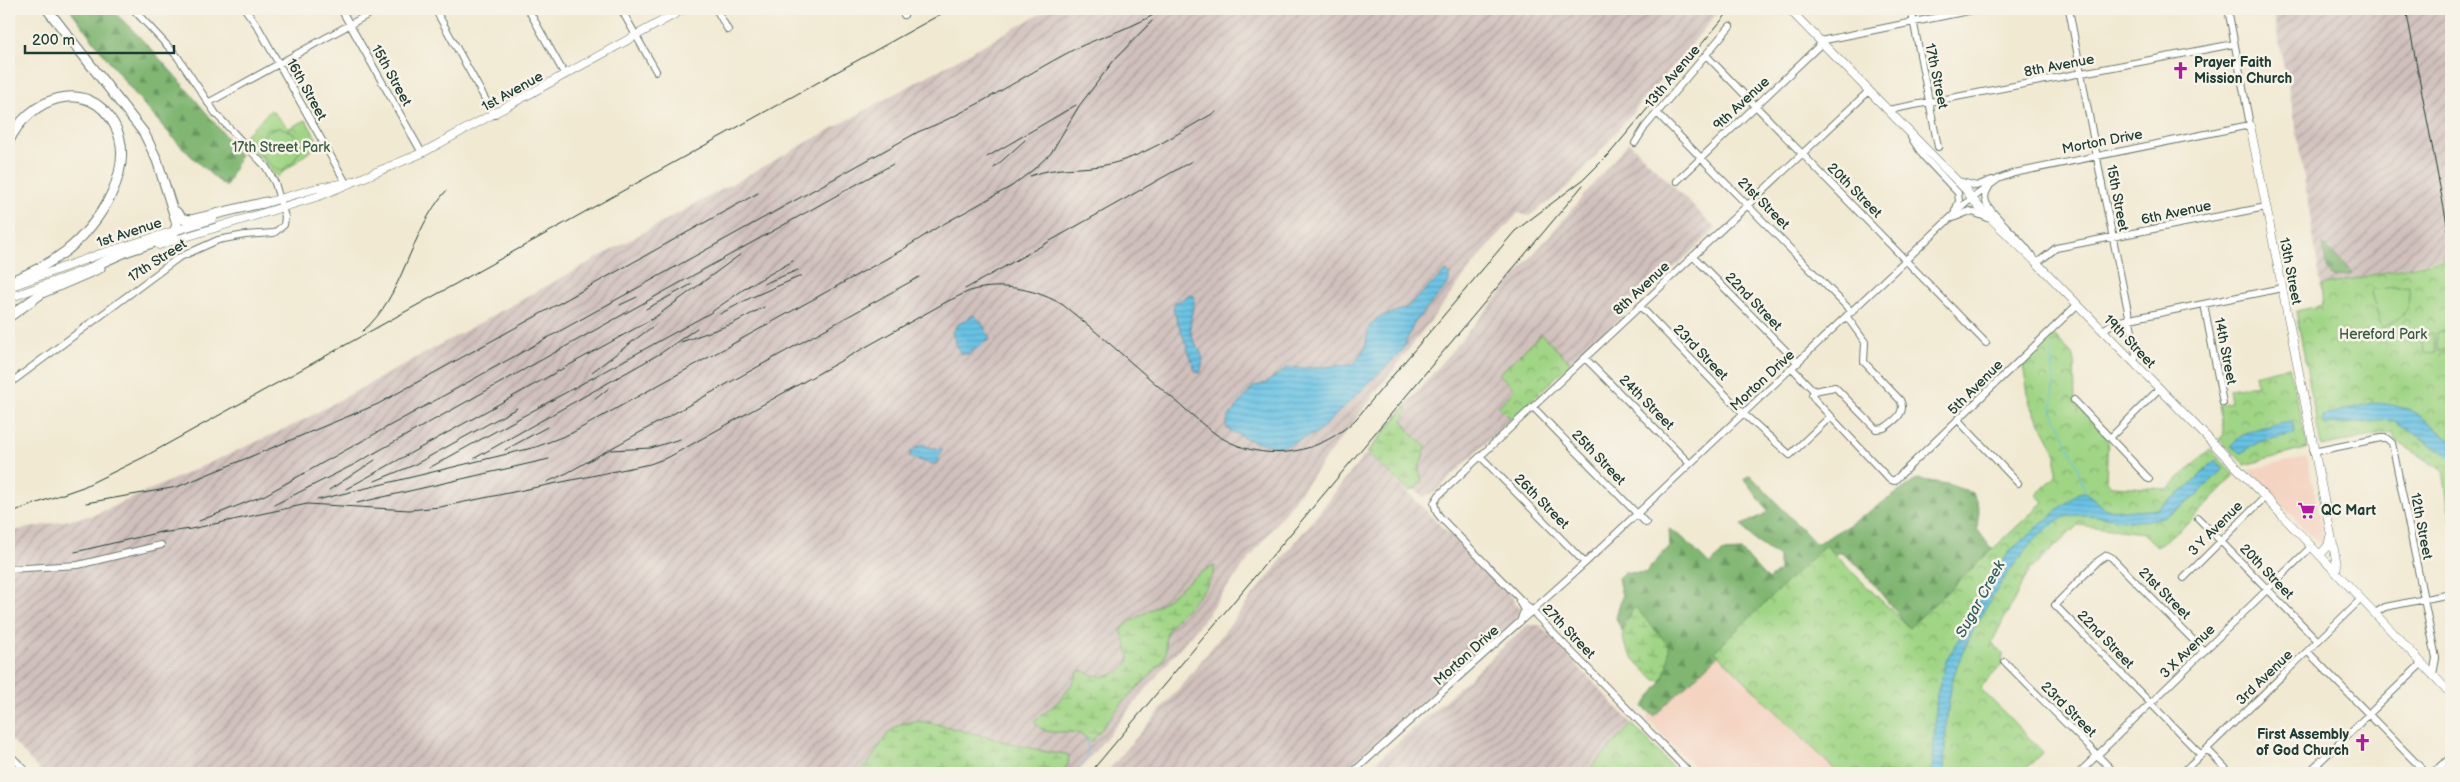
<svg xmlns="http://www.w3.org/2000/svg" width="2460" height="782" font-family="'Balsamiq Sans',sans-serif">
	<defs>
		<pattern id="industrial-furrows" width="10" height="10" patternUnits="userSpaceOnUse" patternTransform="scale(1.25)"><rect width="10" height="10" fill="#d0c0bc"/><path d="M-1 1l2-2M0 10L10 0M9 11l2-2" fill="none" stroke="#a89d9a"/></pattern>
		<pattern id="forest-firs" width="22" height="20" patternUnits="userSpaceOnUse" patternTransform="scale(1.25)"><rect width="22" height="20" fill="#80b672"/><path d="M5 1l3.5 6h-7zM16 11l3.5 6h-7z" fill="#68955e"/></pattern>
		<pattern id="wetland-marsh" width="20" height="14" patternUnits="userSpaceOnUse" patternTransform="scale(1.25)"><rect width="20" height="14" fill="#a0d585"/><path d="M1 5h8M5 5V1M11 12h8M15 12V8" fill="none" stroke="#82ae6e"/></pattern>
		<pattern id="park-crowns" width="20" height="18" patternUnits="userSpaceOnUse" patternTransform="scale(1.25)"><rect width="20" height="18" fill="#a0d585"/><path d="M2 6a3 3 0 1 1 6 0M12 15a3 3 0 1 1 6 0" fill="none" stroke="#82ae6e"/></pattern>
		<pattern id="water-rules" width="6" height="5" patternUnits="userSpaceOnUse" patternTransform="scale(1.25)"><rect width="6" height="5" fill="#68c2e5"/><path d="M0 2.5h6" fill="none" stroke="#559fba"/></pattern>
	</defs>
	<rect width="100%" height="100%" fill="#f7f3e8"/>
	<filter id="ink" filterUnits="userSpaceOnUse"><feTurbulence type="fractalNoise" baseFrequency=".02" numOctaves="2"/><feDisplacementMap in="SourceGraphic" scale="10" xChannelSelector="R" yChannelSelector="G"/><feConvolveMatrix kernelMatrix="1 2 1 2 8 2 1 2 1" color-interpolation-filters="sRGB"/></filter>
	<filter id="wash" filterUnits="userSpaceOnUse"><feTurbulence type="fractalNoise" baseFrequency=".0096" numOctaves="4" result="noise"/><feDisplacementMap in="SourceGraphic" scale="20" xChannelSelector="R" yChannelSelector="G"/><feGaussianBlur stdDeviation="1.12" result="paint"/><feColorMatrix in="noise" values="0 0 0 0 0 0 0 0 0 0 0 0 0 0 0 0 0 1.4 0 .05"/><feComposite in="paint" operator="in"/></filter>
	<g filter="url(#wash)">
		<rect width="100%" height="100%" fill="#f1e9d2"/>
		<!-- built -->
		<path fill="#f4d3c1" d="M2307,457L2325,542L2321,546L2248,470Z
			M1715,651L1838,773H1701L1646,718Z"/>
		<!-- industrial -->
		<path fill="url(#industrial-furrows)" d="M1049,9H1721L1571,185L1529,216L1518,213L1476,261L1198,626L1077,773H42L9,737V532L94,515L298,423Z
			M2272,9H2451V256L2321,286L2295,121Z
			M1629,142L1716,229L1571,363L1541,334L1515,390L1498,406L1511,419L1435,492L1423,497L1370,447Z
			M1367,452L1511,596L1519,608V615L1515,622L1341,773H1106L1186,680Z
			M1528,625H1540L1632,724L1586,773H1364Z"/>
		<!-- forest -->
		<path fill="url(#forest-firs)" stroke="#507a53" d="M70,9H111C159,54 200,104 240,155L226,187C167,140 115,70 70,9Z
			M2323,244C2331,253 2347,265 2352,274L2333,277L2327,269Z
			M1750,475L1816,544L1849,525L1918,479L1947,484L1973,493L1979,509L1977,529L1994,552L1923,646L1859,566L1840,552L1821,560L1654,716L1643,707L1662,681L1635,607L1624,621L1622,631L1616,618L1622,596L1618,578L1624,572L1645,573L1670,546L1669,529L1683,538L1710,565L1722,552L1742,551L1768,580L1779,571V557L1755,541L1742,525L1769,512L1744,479Z"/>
		<!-- wetland -->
		<path fill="url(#wetland-marsh)" stroke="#60895c" d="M1406,406L1408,409L1403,420L1409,431L1426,447L1419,469L1422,482L1415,489L1409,491L1367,453Z
			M1215,566C1210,593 1185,605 1170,627C1160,640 1171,649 1162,662C1151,676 1136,688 1124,701C1113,714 1103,727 1093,740L1090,741C1085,738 1082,734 1077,733C1061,729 1043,739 1034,720C1058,705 1067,694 1080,669C1086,672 1093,676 1099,676C1110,678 1129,670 1129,657C1129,649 1123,638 1121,630C1132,618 1147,613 1160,604C1178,592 1195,572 1215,566Z
			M1635,607L1669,646L1668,664L1662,681L1655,680C1630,655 1609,641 1635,607Z
			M915,721L928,722L1047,752L1067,754L1069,756L1068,765L1063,773H858C863,767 870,762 874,755C887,735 890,724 915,721Z"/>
		<!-- park -->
		<path fill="url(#park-crowns)" stroke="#60895c" d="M271,110L289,128L306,120L319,144L277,177L243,137Z
			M2450,258L2451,266V522L2443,471L2395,440L2393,432L2321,446L2296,311L2323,305L2321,286Z
			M1541,334L1571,363L1511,419L1498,406L1515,390L1499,374Z
			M2054,335L2074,356L2075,403L2108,438L2106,480L2111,486L2168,489L2210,449L2235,475L2191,521L2157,546L2143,533L2078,525L2029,571L1992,642L2003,654L2002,665L1980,688L2043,752L2021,773H1838L1715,651L1825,545L1909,628L2043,502L2036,495L2056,476V453L2030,404L2023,366Z
			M2289,366L2308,448L2245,465L2220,439L2224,434L2219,405L2231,402L2229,389L2257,385L2255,375Z
			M1632,724L1678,773H1586Z"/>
		<!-- pitch -->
		<path fill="#a0d585" stroke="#60895c" d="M280,127L293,133L304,144L291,165L289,164L283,171C274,171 260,153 253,145L268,131Z
			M2409,286C2410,310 2404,318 2382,328L2371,293L2374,289Z
			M2446,330L2450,349L2438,351L2435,333Z
			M2432,333L2436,352L2425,354L2421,336Z"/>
		<!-- water -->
		<path fill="url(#water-rules)" stroke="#44808c" d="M1446,271L1450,274L1448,284L1414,323L1402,351L1317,433L1285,446H1273L1252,441L1227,429L1226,423L1230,415L1253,387L1266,383L1287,368H1315L1354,364L1365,347L1369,327L1377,318L1406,308Z
			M1190,294L1195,297C1193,309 1189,322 1191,333C1195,350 1208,351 1200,373L1196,372L1173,309L1175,302L1180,301Z
			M974,315L982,323L990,339L968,354L960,353L952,333L957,325Z
			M2372,403C2413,405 2421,416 2451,441V460L2444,453L2393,420L2325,425L2323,416Z
			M2292,422L2295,431L2293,434L2259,442L2241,453L2232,447V444C2248,427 2269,426 2292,422Z
			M923,444L928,447L942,449L937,463L931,464L910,457V452Z
			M2214,461H2217L2223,469C2188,504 2169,528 2115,519C2099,516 2079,512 2063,518C2026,531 1962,641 1953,679C1946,710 1945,742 1944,773H1932L1937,694L1947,658L1956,645L1989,579L2012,549L2078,493L2085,492L2106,509L2141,511L2157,509L2187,488Z"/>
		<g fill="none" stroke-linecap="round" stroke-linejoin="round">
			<!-- stream -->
			<path stroke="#68c2e5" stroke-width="1" d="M2051,348L2054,379L2052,409L2074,457L2085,492
				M2044,532L2056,522
				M1076,773C1085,763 1091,753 1087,740"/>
		</g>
	</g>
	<g filter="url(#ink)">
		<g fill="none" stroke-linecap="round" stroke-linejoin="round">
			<defs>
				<path id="minor" d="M245,9L258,27L346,183
					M341,9L422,153
					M435,9L494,115
					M528,9L565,75
					M621,9L656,71
					M716,9L728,30
					M901,9L904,15
					M1911,9L1938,147
					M2069,9L2104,195L2135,345L2136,357L2133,362
					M1820,41L1978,9
					M1706,55L1986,343
					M208,103L378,9
					M1888,110L2234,44
					M1657,113L1852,312
					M1911,137L1924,157L1958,193L1959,201L1955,211
					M1635,143L1645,127L1730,26
					M1677,181L1822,43
					M1958,181L1976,186L1992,180
					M1989,187C1986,192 1984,196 1986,202C1990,215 2024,240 2033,258
					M1953,218L1970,211L1988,218
					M1693,256L1798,363
					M2037,263L2056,248L2266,207
					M2204,304L2223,403
					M1640,306L1744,414L1790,455L1831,416
					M2103,330L2115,322L2282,288
					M1585,358L1690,464
					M1792,368L1814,391L1812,395L1816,401L1889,479L1894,481L2077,305
					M9,384L178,258L218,240L245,235L274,233L284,225L285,217L275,183L266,167L216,114L177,56L133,9
					M1814,391L1835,387L1876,429L1884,428C1894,421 1907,413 1900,400L1864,362L1865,342L1847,317
					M2074,400L2149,479
					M1533,407L1646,523
					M1959,421L2018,483
					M2110,438L2159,389
					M2313,452L2381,438H2386L2392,443L2436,658L2433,675
					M1481,457L1585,563
					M2198,518L2318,641
					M9,569L78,565L161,545
					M2184,578L2265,497
					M1519,601L1524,610L1520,622
					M2375,613L2385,607L2451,594
					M2308,652L2426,773
					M2005,662L2115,773
					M2207,749L2230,773
					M9,754L28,773
					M2201,755L2055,605L2098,561L2107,555L2111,557L2204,651
					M2317,765L2325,773
					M1352,773L1585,563L1966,203L1998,179L2014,173L2250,125L2228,9
					M1690,773L1441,518L1437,513L1434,503L1439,495L1869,91
					M2079,773L2312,546
					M2182,773L2361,599
					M2308,773L2422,663
					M2434,773L2451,757"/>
				<path id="major" d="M1789,9L1966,190L1978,206L2035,261L2242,473L2451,694
					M2250,125L2337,565L2336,571
					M262,204L317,188L341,184
					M159,245L319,196L422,153L684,9
					M9,287L100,254L213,219
					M9,298L91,268
					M2320,555L2328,546L2330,537"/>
				<path id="highway" d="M47,9L144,133L157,160L177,224L174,233L167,238L128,251L92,267
					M9,141C28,99 87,75 114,124C138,167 99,225 66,251C48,265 29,274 9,282
					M175,211L183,219L191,220L266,202
					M9,317L42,293L100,268"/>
			</defs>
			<!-- minor casing -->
			<use href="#minor" stroke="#68796b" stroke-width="8"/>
			<!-- major casing -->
			<use href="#major" stroke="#68796b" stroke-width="9"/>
			<!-- highway casing -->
			<use href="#highway" stroke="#68796b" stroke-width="11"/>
			<!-- minor -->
			<use href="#minor" stroke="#fff" stroke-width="6"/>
			<!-- major -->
			<use href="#major" stroke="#fff" stroke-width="8"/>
			<!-- highway -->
			<use href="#highway" stroke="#fff" stroke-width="9"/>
			<!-- rail -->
			<path stroke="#1f3d34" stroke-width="1" d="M2406,9L2451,245
				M987,157L1076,105
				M1606,158L1731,9
				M994,168L1025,140
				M1030,176C1056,165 1083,171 1110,164C1148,155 1182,130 1216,112
				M763,284L798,270
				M745,288L793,261
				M965,289L1192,161
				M620,305L637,297
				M646,309L692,284
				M720,314L750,298L801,276
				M363,331C405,295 408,234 446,191
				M681,342L732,324L764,307
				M592,372L656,324
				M593,401L609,388
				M505,450L547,427
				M611,450L651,448L680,439
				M475,458L661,353L697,328
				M429,468L710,313L750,285
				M375,481L414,465L517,408
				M547,482L567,473L919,277
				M346,489L654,318L741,254
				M329,490L375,460
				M317,500L536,447L572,433L902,250L938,227L1012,186L1034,169L1051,153L1079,106L1115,59L1152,21
				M86,503L177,487L378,404L758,193
				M357,503L549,459
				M274,505L353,465L893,164
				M9,513L83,487L144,457L950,9
				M199,521L265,495L918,132C973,111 1021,77 1073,50C1103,35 1135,28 1163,9
				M160,533L191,529L307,504L409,510L440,507L650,464L669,457L948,301C958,297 967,291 977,289C1006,283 1038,290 1063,305C1098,332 1131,363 1164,391C1182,405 1198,422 1217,435C1262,464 1318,456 1356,419L1515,231L1584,179L1610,153
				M75,552L165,531
				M1090,773L1583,185
				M1138,773L1143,769"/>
		</g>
	</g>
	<!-- icons -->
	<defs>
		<symbol id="church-bare" viewBox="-9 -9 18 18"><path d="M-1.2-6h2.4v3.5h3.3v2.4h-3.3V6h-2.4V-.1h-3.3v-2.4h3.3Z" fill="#b5179e" stroke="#f7f3e8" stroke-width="2.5" paint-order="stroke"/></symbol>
		<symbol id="supermarket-bare" viewBox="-9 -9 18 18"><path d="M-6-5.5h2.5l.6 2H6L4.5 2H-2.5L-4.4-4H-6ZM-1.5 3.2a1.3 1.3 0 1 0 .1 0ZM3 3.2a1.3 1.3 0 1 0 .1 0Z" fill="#b5179e" stroke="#f7f3e8" stroke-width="2.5" paint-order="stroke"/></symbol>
	</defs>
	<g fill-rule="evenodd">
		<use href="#church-bare" x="2168" y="58" width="25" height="25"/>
		<use href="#supermarket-bare" x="2294" y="498" width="25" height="25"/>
		<use href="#church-bare" x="2350" y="730" width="25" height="25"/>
	</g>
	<g text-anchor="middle" stroke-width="5" stroke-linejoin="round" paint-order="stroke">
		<!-- poi labels -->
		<g font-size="14" font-weight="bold" fill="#1f3d34" stroke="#f7f3e8" text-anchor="start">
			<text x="2194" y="67">Prayer Faith<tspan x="2194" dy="16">Mission Church</tspan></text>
			<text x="2321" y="515">QC Mart</text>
			<text x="2349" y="739" text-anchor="end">First Assembly<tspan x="2349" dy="16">of God Church</tspan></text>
		</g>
		<!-- street labels -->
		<g font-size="14" fill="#1f3d34" stroke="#f7f3e8">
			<text transform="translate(2059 65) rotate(-11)" y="5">8th Avenue</text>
			<text transform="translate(392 75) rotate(61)" y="5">15th Street</text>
			<text transform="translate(1672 76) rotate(-50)" y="5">13th Avenue</text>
			<text transform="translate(1937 76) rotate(78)" y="5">17th Street</text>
			<text transform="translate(307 89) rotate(61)" y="5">16th Street</text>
			<text transform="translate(512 91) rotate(-29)" y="5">1st Avenue</text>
			<text transform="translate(1741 103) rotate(-43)" y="5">9th Avenue</text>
			<text transform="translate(2102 141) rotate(-11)" y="5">Morton Drive</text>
			<text transform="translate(1855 190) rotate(45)" y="5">20th Street</text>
			<text transform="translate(2118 198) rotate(79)" y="5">15th Street</text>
			<text transform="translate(1764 203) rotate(45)" y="5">21st Street</text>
			<text transform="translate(2176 212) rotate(-12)" y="5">6th Avenue</text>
			<text transform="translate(129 232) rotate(-18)" y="5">1st Avenue</text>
			<text transform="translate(157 260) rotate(-33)" y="5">17th Street</text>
			<text transform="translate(2291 271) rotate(79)" y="5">13th Street</text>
			<text transform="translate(1641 288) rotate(-43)" y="5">8th Avenue</text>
			<text transform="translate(1754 301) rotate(46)" y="5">22nd Street</text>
			<text transform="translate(2130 341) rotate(46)" y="5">19th Street</text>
			<text transform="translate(2226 351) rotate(79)" y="5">14th Street</text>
			<text transform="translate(1701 352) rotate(46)" y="5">23rd Street</text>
			<text transform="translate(1762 380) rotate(-43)" y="5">Morton Drive</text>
			<text transform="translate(1975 387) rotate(-45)" y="5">5th Avenue</text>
			<text transform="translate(1647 402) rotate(45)" y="5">24th Street</text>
			<text transform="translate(1599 457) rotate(46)" y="5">25th Street</text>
			<text transform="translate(1542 501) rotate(45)" y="5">26th Street</text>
			<text transform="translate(2422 526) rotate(79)" y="5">12th Street</text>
			<text transform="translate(2215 528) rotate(-45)" y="5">3 Y Avenue</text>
			<text transform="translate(2267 571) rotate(46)" y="5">20th Street</text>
			<text transform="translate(2165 593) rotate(45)" y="5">21st Street</text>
			<text transform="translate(1569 631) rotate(46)" y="5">27th Street</text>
			<text transform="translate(2106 639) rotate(46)" y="5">22nd Street</text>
			<text transform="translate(2187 651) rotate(-44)" y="5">3 X Avenue</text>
			<text transform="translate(1466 655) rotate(-42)" y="5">Morton Drive</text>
			<text transform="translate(2264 677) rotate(-44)" y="5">3rd Avenue</text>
			<text transform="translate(2069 709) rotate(45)" y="5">23rd Street</text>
		</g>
		<!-- park labels -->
		<g font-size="14" fill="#395b44" stroke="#f7f3e8">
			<text x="281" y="152">17th Street Park</text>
			<text x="2383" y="339">Hereford Park</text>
		</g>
		<!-- water labels -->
		<g font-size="15" font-style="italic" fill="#315e60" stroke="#f7f3e8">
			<text transform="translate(1980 599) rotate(-61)" y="5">Sugar Creek</text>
		</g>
	</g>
	<!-- margin -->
	<rect width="2460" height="782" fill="none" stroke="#f7f3e8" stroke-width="30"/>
	<!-- scale -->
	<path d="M25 45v8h149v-8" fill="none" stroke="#1f3d34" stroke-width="2.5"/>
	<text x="32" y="45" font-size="15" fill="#1f3d34" stroke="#f7f3e8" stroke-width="4" paint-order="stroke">200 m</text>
</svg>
